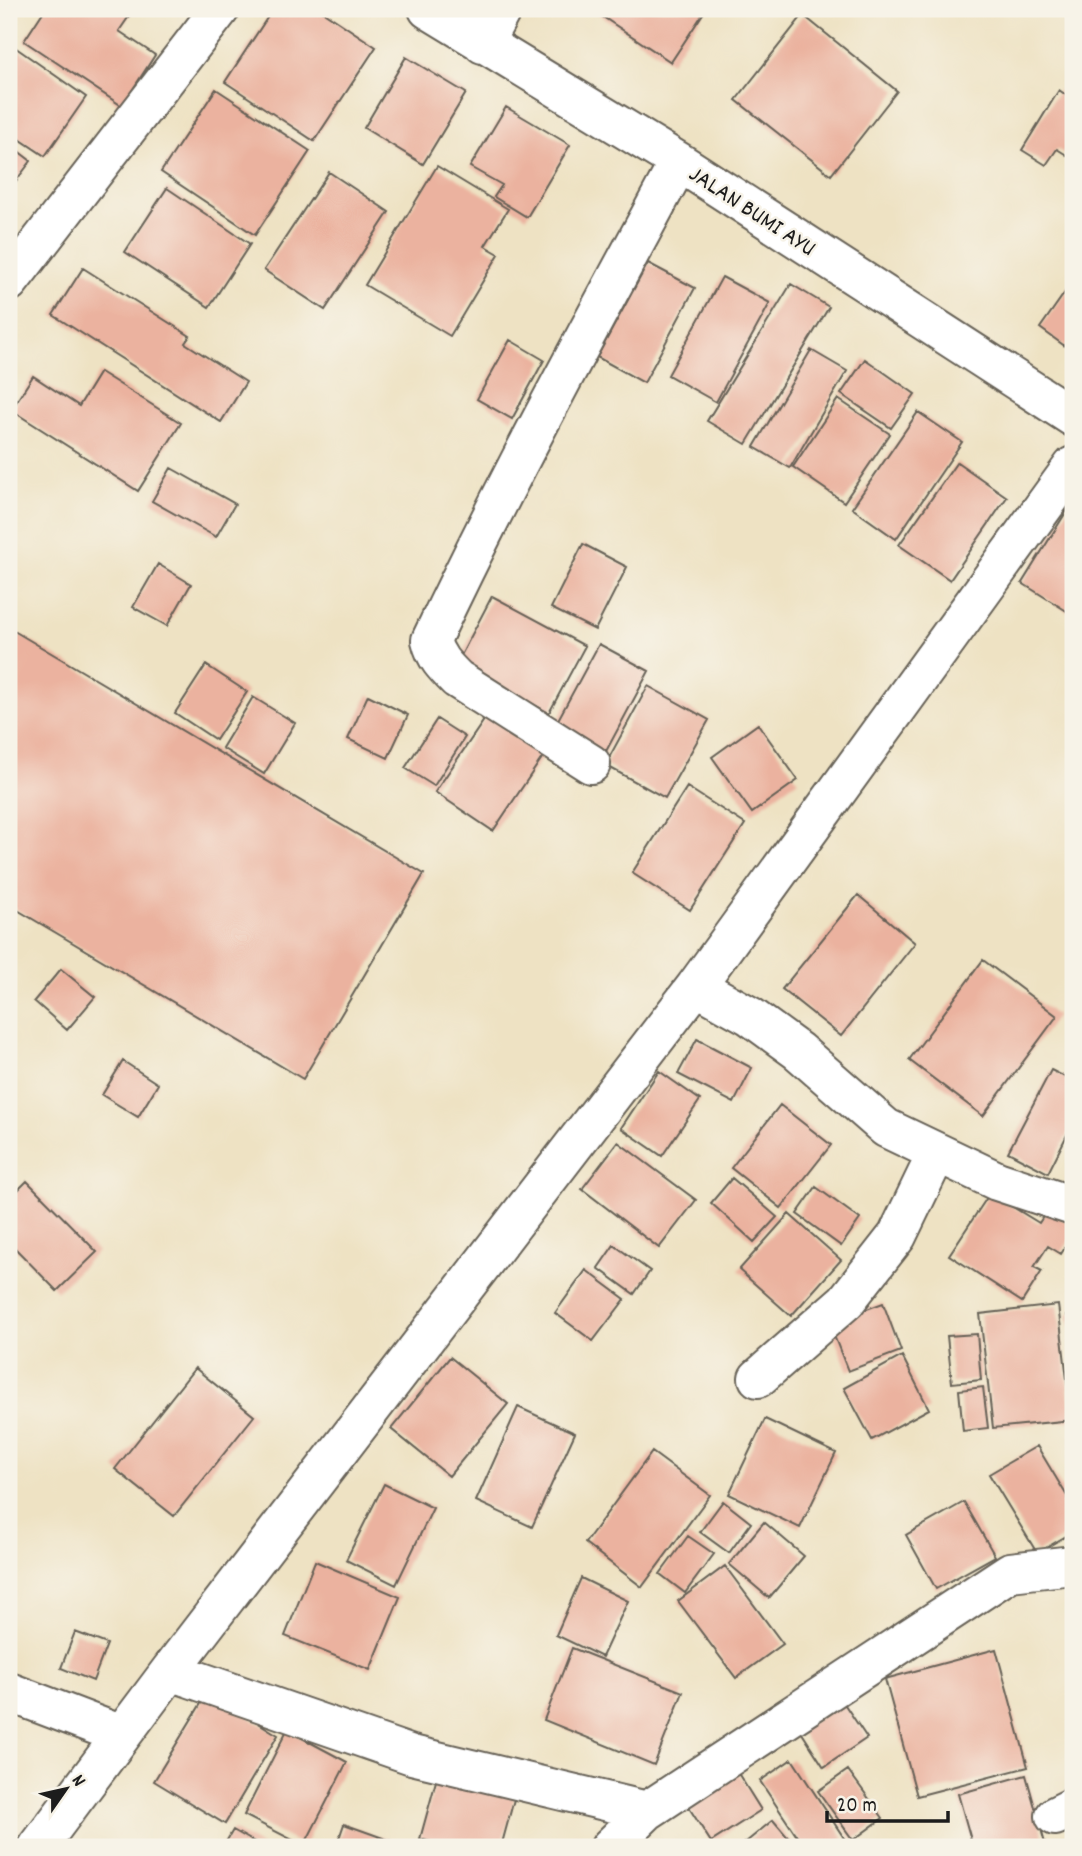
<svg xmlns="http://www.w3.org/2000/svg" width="1082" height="1856" font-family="Dekko,sans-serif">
	<rect width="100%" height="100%" fill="#f7f3e8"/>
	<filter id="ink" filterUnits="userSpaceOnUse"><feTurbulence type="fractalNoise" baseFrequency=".0143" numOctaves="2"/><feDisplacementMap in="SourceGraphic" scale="14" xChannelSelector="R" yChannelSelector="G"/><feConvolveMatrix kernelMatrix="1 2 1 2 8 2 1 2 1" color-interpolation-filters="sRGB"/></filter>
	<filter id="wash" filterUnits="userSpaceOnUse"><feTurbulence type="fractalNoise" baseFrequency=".00686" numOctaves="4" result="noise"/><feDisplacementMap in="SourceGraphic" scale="28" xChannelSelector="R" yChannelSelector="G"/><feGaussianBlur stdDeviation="1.57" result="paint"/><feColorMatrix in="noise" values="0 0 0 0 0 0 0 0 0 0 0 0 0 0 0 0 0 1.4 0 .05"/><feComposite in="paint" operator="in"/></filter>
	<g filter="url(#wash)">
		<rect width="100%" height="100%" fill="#eee2c3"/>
		<g id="blocks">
			<!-- building -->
			<path fill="#ebb29f" d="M45,9H134L119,31L155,55L122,106L24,41Z
				M273,9H319L376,47L314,141L225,82Z
				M591,9H706L671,62Z
				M803,15L897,91L831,175L736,100Z
				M9,43L86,97L45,156L9,132Z
				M406,57L466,93L423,164L364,128Z
				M216,89L310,151L255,235L161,172Z
				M1059,90L1073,100V159L1057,149L1046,165L1022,150Z
				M506,107L570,145L527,217L494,197L502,185L470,167Z
				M9,144L31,161L9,190Z
				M437,166L508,209L485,246L499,254L450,336L365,285Z
				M329,172L389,212L325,310L264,270Z
				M167,188L250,244L209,307L125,252Z
				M648,263L695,288L644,383L597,357Z
				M83,268L190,336L185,343L246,382L221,422L53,315Z
				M722,277L770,303L716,402L668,375Z
				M1073,281V352L1040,328Z
				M791,284L829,307L746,444L707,421Z
				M510,340L544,360L512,419L477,399Z
				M811,350L847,371L790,468L754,447Z
				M865,359L915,394L891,428L841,394Z
				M100,372L181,423L138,491L11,410L33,376L79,406Z
				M838,399L890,434L844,502L793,467Z
				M918,412L962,442L896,539L852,508Z
				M957,462L1007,497L950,580L899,545Z
				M171,468L235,504L216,537L152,501Z
				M1073,501V615L1022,583Z
				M583,544L627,567L595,630L551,608Z
				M158,564L191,584L167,626L133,607Z
				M492,596L585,646L549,713L457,663Z
				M9,628L424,874L303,1079L9,905Z
				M599,644L649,671L603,757L553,729Z
				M206,665L247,692L216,740L175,713Z
				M648,686L709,720L665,798L605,765Z
				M368,695L408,715L388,758L348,739Z
				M253,697L295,723L264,774L222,748Z
				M493,707L550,746L493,831L435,792Z
				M437,719L465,737L434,786L405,768Z
				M758,724L798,780L752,813L712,757Z
				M687,787L745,824L690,910L632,873Z
				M858,895L915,943L841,1036L782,989Z
				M983,960L1057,1016L983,1116L909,1060Z
				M61,969L95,997L67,1030L34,1001Z
				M697,1039L752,1068L734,1103L678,1074Z
				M123,1061L158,1084L138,1117L102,1095Z
				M1051,1070L1073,1081V1123L1048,1173L1008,1152Z
				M659,1071L700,1100L662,1156L621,1128Z
				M780,1105L831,1145L781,1208L731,1168Z
				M618,1142L696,1200L659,1248L582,1189Z
				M732,1178L777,1217L754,1242L711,1203Z
				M27,1181L97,1252L57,1291L9,1242V1199Z
				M816,1187L860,1219L841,1246L797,1214Z
				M990,1193L1039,1223L1048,1209L1073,1226V1235L1061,1254L1048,1246L1034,1267L1042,1271L1022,1302L949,1255Z
				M789,1214L841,1260L791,1316L739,1270Z
				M614,1245L650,1271L634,1294L598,1268Z
				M586,1270L625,1299L593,1341L555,1313Z
				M883,1303L901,1351L848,1371L829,1323Z
				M1058,1305L1072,1420L993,1428L980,1314Z
				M1073,1312V1330L1067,1315Z
				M977,1334L981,1380L952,1383L947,1336Z
				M902,1356L929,1409L872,1440L844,1388Z
				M450,1357L508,1404L449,1476L391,1429Z
				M195,1368L254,1416L174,1516L115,1469Z
				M983,1387L988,1428L963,1431L959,1390Z
				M518,1407L575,1433L532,1527L476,1501Z
				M765,1419L836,1453L800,1528L729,1494Z
				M1037,1446L1073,1506V1532L1037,1553L989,1474Z
				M652,1452L710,1495L642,1587L585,1543Z
				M384,1484L433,1508L396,1585L346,1560Z
				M723,1501L751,1523L729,1553L700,1532Z
				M964,1502L995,1556L936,1589L906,1535Z
				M764,1522L804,1556L769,1598L729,1564Z
				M688,1536L714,1554L685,1593L660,1574Z
				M315,1561L400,1597L370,1670L285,1636Z
				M725,1566L783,1644L736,1678L678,1601Z
				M581,1578L628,1601L602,1657L556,1635Z
				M75,1632L107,1644L93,1681L61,1668Z
				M572,1648L683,1692L654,1765L544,1720Z
				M996,1649L1028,1767L917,1796L885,1679Z
				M208,1692L278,1735L225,1824L154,1781Z
				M843,1702L867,1738L824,1767L800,1730Z
				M287,1730L347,1762L304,1846L244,1815Z
				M792,1759L844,1838L830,1847H804L760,1781Z
				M439,1770L516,1792L501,1847H448L420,1839Z
				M736,1770L761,1810L711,1842L686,1803Z
				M848,1770L883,1818L853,1840L818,1791Z
				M1026,1775L1046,1847H973L958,1794Z
				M773,1820L796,1847H740Z
				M344,1824L408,1847H336Z
				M233,1830L263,1847H223Z"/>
		</g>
	</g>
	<g filter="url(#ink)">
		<use href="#blocks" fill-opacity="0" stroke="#666156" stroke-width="2"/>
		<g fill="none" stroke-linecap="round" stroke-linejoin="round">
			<defs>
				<path id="minor" d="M428,9L679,162L1073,417
					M483,44L502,9
					M9,282L220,9
					M591,764L457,679C444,666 435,657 431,640C508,477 594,320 679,162
					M696,986L750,1016L798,1051L886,1128L997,1181L1073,1206
					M758,1378L846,1301L897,1236L937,1153
					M170,1671L412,1755L647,1811
					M9,1692L122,1735
					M1055,1816L1073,1807
					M38,1847L170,1671L696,986L1073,466
					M610,1847L647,1811L1010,1572L1073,1565"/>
			</defs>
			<!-- minor casing -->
			<use href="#minor" stroke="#666156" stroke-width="42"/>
			<!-- minor -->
			<use href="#minor" stroke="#fff" stroke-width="38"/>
		</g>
	</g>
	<g text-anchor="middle" stroke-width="5" stroke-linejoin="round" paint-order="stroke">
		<!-- street labels -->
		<g font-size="24" fill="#1c1c1c" stroke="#f7f3e8">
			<text transform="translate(753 210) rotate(33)" y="8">JALAN BUMI AYU</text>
		</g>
	</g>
	<!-- margin -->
	<rect width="1082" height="1856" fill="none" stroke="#f7f3e8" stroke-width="35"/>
	<!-- north arrow -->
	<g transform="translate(66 1789) rotate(56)" stroke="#f7f3e8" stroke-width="5" paint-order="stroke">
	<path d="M0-5L12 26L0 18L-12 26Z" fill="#1c1c1c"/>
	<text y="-10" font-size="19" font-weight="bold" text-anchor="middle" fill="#1c1c1c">N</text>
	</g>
	<!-- scale -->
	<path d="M827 1811v10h121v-10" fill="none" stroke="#1c1c1c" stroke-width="3.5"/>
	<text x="837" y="1811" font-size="21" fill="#1c1c1c" stroke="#f7f3e8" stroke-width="5" paint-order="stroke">20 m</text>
</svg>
